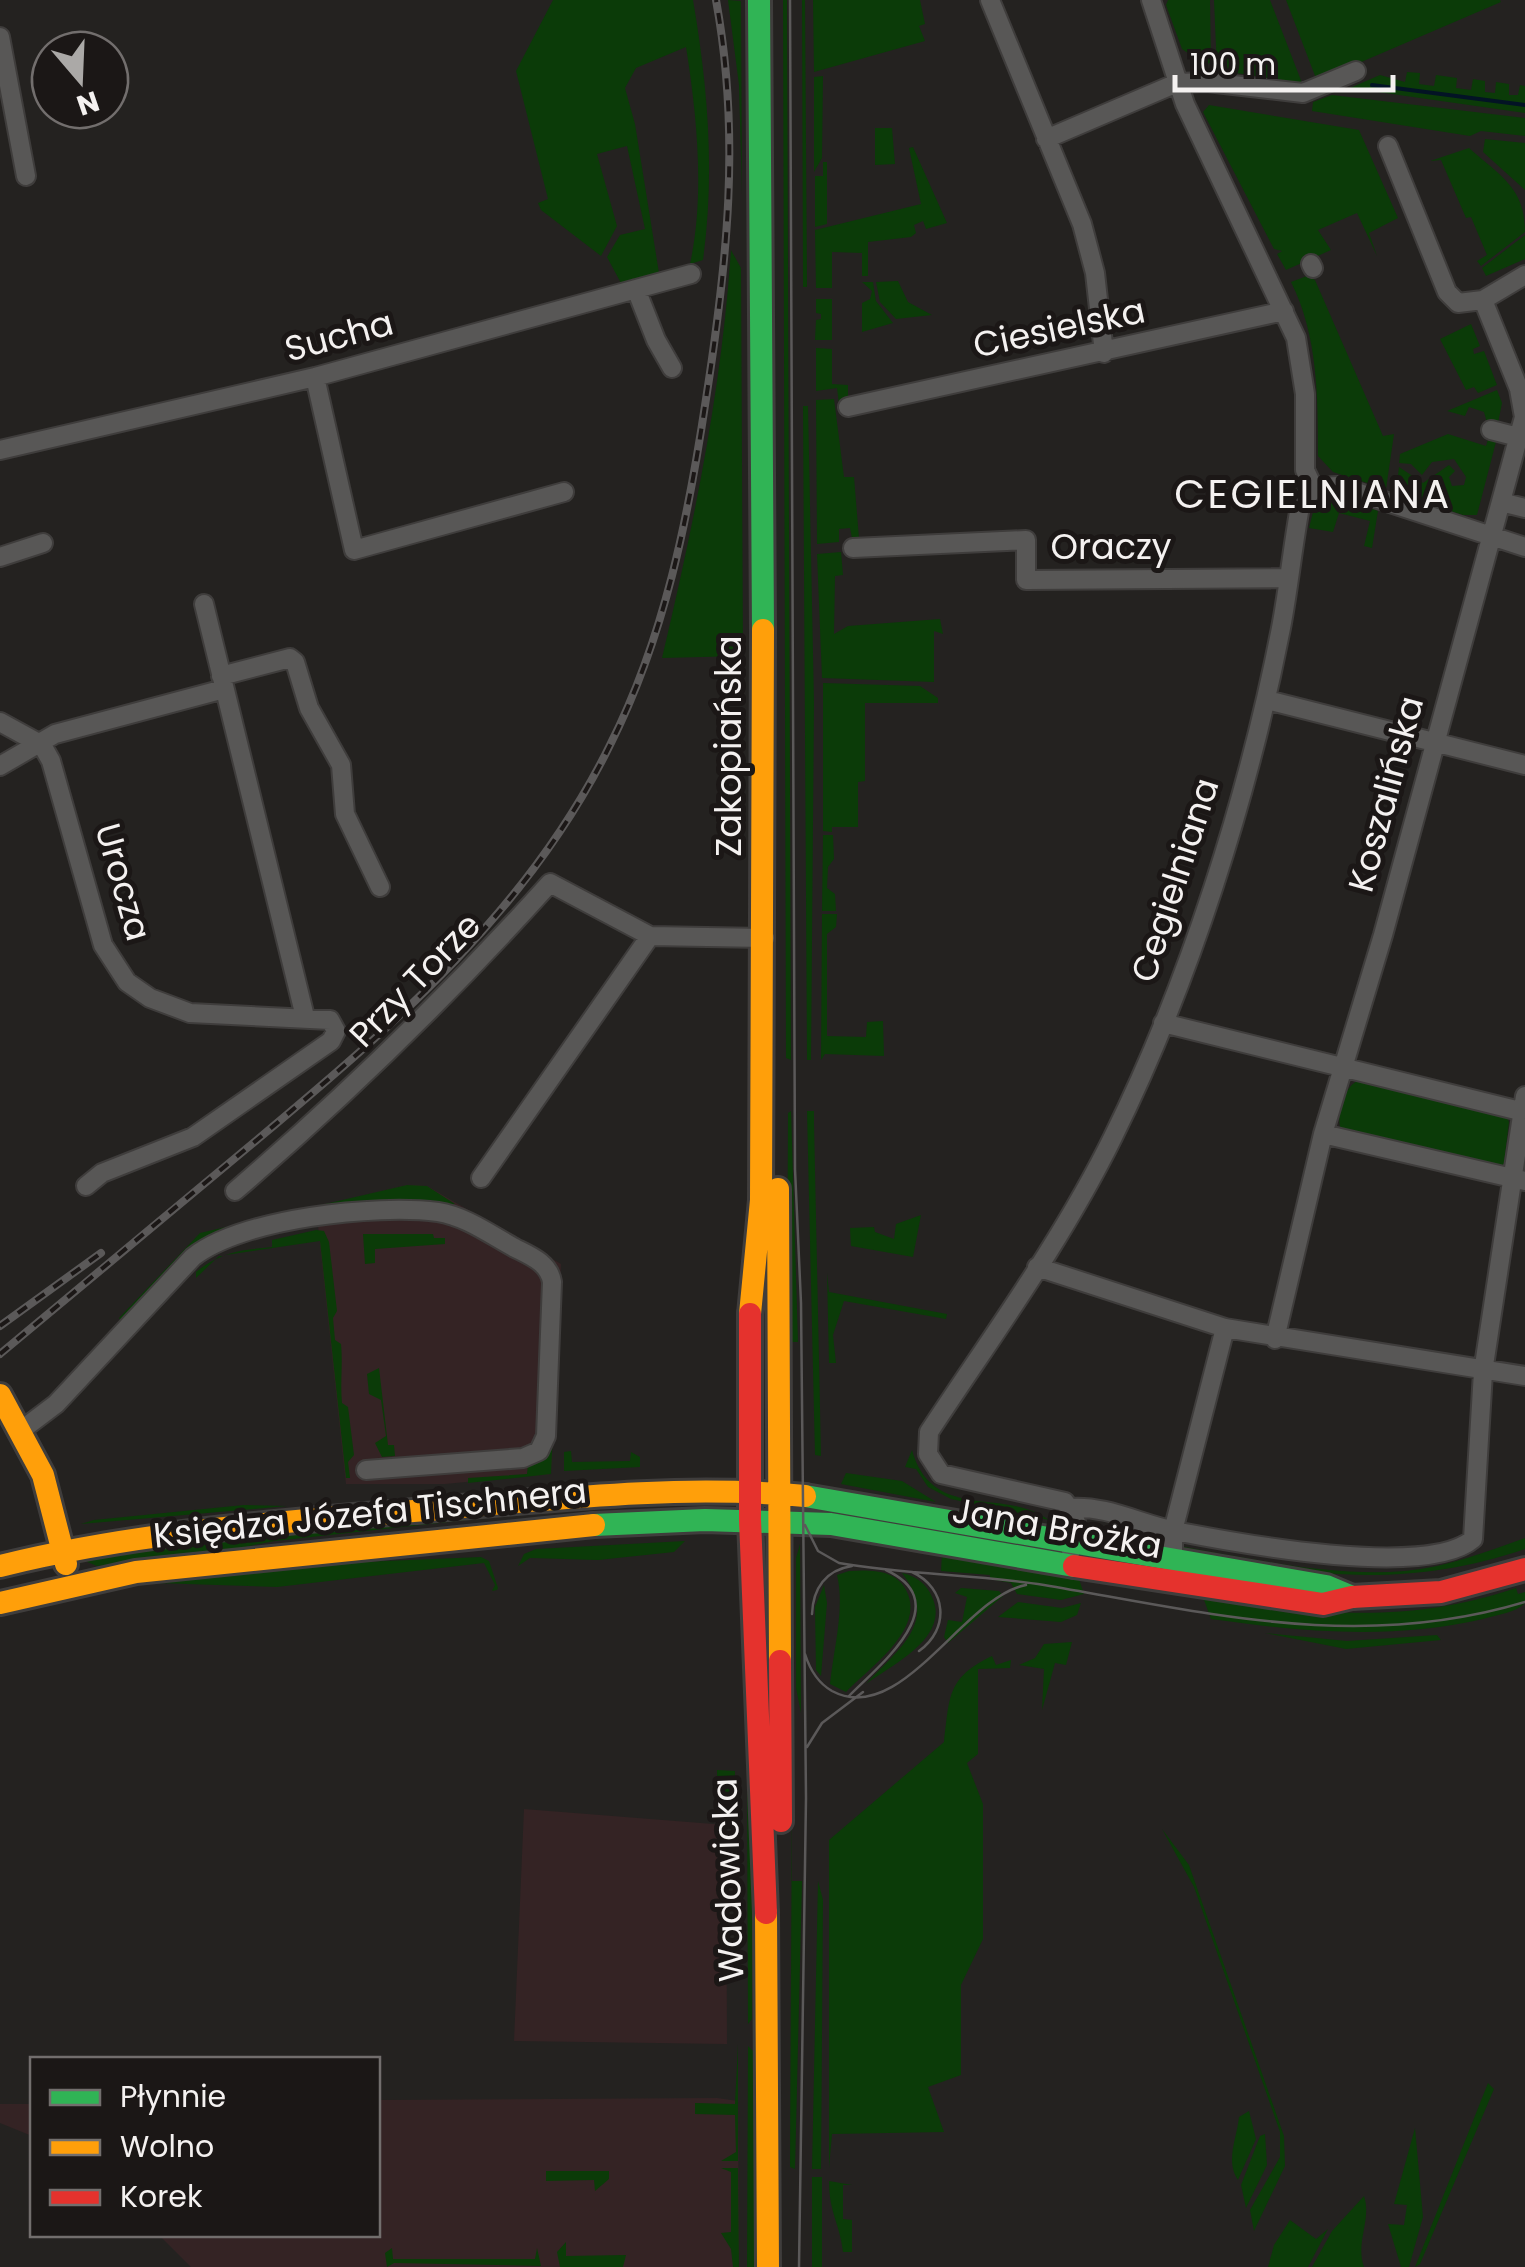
<svg xmlns="http://www.w3.org/2000/svg" width="1525" height="2267" font-family="Poppins,sans-serif">
	<rect width="100%" height="100%" fill="#242220"/>
	<!-- commercial -->
	<path fill="#342324" d="M407,1185L427,1186L561,1264L551,1474L445,1484H346L316,1207Z
		M524,1809L726,1825L727,2044L514,2041Z
		M717,2098L738,2101L739,2267H191L159,2235L378,2234V2100Z
		M0,2104H32V2136L0,2123Z"/>
	<!-- green -->
	<path fill="#0b3b08" d="M553,0H693C708,87 715,172 703,260L690,264C705,195 697,116 686,47L636,68L625,88L635,124L659,273L622,285L607,257L620,235L645,229L627,146L597,154L617,226L601,256L541,210L538,203L548,199L516,71Z
		M728,0L741,1L742,194L739,85Z
		M783,0H787L791,1060L786,1058Z
		M802,0H805L807,287H803Z
		M813,0H920L925,24L919,26L925,41L814,72Z
		M1168,0H1210L1211,62L1206,65L1182,49L1166,5Z
		M1214,0H1270L1302,83L1217,70Z
		M1286,0H1500L1501,2L1317,81Z
		M1407,72L1420,73L1419,84L1434,86L1436,75L1457,78L1456,88L1471,90L1473,79L1485,81V92L1495,93L1496,82L1509,84V95H1518L1520,85L1525,86V113L1350,88L1380,75L1405,82Z
		M823,76L822,158L814,172V77Z
		M1332,95L1525,118V136L1481,131L1470,136L1312,111L1313,102Z
		M1209,105L1359,130L1398,218L1369,233L1377,256L1357,213L1318,230L1331,250L1286,270L1277,254L1282,251L1274,249L1203,112Z
		M875,128H892L895,164L875,165Z
		M1485,139L1525,143V190L1483,152Z
		M913,147L947,223L926,229L923,221L914,225L916,233L911,237L868,242V276H862V253L832,252V288H816L815,230L921,204L909,148Z
		M1469,148C1500,176 1525,187 1525,232L1481,266L1477,261L1487,255L1471,217L1466,218L1441,160L1430,161Z
		M823,162H827V224L815,227V176H823Z
		M1525,235V259L1486,276L1482,268Z
		M731,250L741,268L743,656L662,658C694,523 722,388 731,250Z
		M1307,276L1315,280L1383,436L1394,434L1386,489L1333,472L1318,456C1318,397 1318,336 1291,282Z
		M898,281L908,302L932,315L896,319L880,302L876,282Z
		M862,282H873L876,301L893,323L862,332V303L870,299L872,291Z
		M816,299H832V340H815L816,320L821,319V314L816,313Z
		M1471,324L1480,346L1473,349L1474,354L1484,351L1497,385L1478,393L1474,387L1466,390L1440,339Z
		M816,348L832,349V384L848,385V400L839,404L837,388L816,391Z
		M1497,390L1502,403L1498,423H1505L1503,429L1487,423L1484,412L1469,407L1465,416L1447,411Z
		M834,399L844,477H854L859,538H852L850,528L839,529V542L817,544L816,400Z
		M803,406H808L814,703L811,1060H807Z
		M1448,434L1486,446L1489,436L1497,438L1477,515H1463L1396,493L1399,467L1423,483L1449,465L1455,471L1449,477L1452,486L1464,485L1466,477L1454,459L1432,462L1422,475L1411,464L1399,463L1400,454Z
		M1344,499L1378,511L1372,548L1364,546L1370,521L1339,513L1333,532L1309,528L1315,504Z
		M841,552L843,575L835,576L834,634L848,626L940,619L943,634L934,631V682L822,678L817,554Z
		M823,683L920,686L938,698V703H865V781L858,782V827H832V832L823,831Z
		M823,835H833L834,859L828,867L827,888L835,894L836,911H822Z
		M822,914H837L836,927L827,934V1036L866,1037L867,1022L883,1021L884,1056L825,1054L821,1060Z
		M1359,1080L1506,1115L1509,1122L1504,1163L1502,1167L1341,1131C1336,1115 1343,1087 1359,1080Z
		M791,1111L798,1342H787L788,1113Z
		M807,1111H814V1123L821,1456L815,1455Z
		M407,1185L427,1186L455,1204L364,1205L180,1259L121,1321L119,1318L200,1233Z
		M921,1215L913,1257L851,1246L850,1228L874,1227L875,1232L894,1239L896,1224Z
		M316,1230L324,1231L329,1242L337,1311L333,1318L335,1340L341,1344C343,1366 340,1382 342,1403L348,1407L354,1455L348,1462L350,1478H346L320,1241L219,1256L196,1278V1272C222,1251 242,1250 272,1247V1240Z
		M433,1234L434,1238H445V1244L375,1249V1263L365,1264L363,1234Z
		M827,1273L829,1292L947,1314L946,1319L844,1301L833,1335L836,1363H829Z
		M379,1368L388,1445H394L395,1456L382,1457L375,1443L386,1436L381,1400L369,1394L367,1374Z
		M553,1432L551,1474L468,1483V1478L527,1474L528,1464Z
		M912,1450C932,1523 1006,1487 1049,1520L951,1499L928,1487L916,1469L905,1467Z
		M571,1451L572,1462L630,1461L631,1452L640,1457V1467L564,1471V1452Z
		M846,1473L902,1481L936,1502L841,1484Z
		M244,1505L287,1506L81,1524L94,1520Z
		M530,1513L275,1541L198,1556L97,1566L78,1558L158,1543Z
		M1525,1538V1549C1402,1591 1305,1574 1181,1554L1180,1546C1253,1559 1331,1577 1405,1571C1447,1567 1486,1552 1525,1538Z
		M685,1541L674,1552L598,1560L530,1558L518,1566L524,1554L536,1549Z
		M800,1544L801,1713L796,1688V1558Z
		M942,1553L1078,1576L1084,1594L1061,1600L1017,1594L1011,1583L990,1579V1575L941,1571Z
		M481,1557L489,1561L498,1588L497,1590L492,1591L495,1585L484,1563L277,1587L156,1583L338,1563Z
		M849,1571C870,1570 895,1569 906,1590C927,1629 869,1668 846,1692L830,1684C834,1646 845,1608 837,1575Z
		M902,1573C916,1576 927,1584 932,1597C951,1637 892,1665 866,1684C899,1648 940,1622 902,1573Z
		M824,1585L827,1603L821,1676L816,1670L815,1607Z
		M961,1588L999,1591L1003,1596L948,1643L944,1637L948,1620L962,1622L967,1597L955,1593Z
		M1516,1588L1518,1594L1525,1592V1603C1517,1612 1497,1615 1483,1619C1391,1640 1303,1632 1211,1619L1203,1597C1314,1614 1407,1625 1516,1588Z
		M1018,1602L1062,1608L1081,1603L1077,1615L1061,1622L998,1617Z
		M1265,1633L1347,1641L1437,1635L1441,1640L1346,1649Z
		M1072,1642L1066,1665L1055,1663L1042,1710L1044,1669L1019,1665L1035,1658L1044,1644Z
		M992,1656L996,1665L1011,1660L1010,1668L978,1669V1754L967,1763L983,1804V1939L961,1985V2075L928,2087L944,2132L832,2134L829,2168V1840L944,1742C950,1695 947,1678 992,1656Z
		M717,1770L735,1771L734,1816L718,1814Z
		M747,1783H753L752,2019L748,2024Z
		M792,1783V1881H802L795,2169L790,2167Z
		M1162,1829L1189,1865L1284,2136L1285,2166L1254,2231L1250,2210L1280,2157V2132L1194,1887Z
		M818,1881L823,1900L821,2169H812Z
		M738,2044V2161H721L736,2152L735,2115L695,2114V2103L735,2104Z
		M748,2046L754,2052L758,2267H747Z
		M1488,2083L1494,2089L1420,2264L1415,2267Z
		M1249,2111L1256,2139L1238,2180C1225,2161 1237,2138 1239,2117Z
		M1415,2128L1423,2217L1409,2267H1401L1388,2224L1404,2225L1407,2205L1394,2204Z
		M1265,2134L1267,2165L1246,2208L1241,2185L1260,2136Z
		M721,2168H738L739,2267H733L731,2249L721,2233L731,2232V2172Z
		M546,2171H609V2179L595,2191L594,2180L546,2181Z
		M812,2177H822V2267H812Z
		M829,2181L852,2185H843V2219L852,2220V2252H843C840,2224 829,2213 829,2181Z
		M1364,2196C1372,2220 1355,2242 1364,2267H1312L1332,2231Z
		M1290,2220L1316,2239L1328,2229L1308,2267H1268L1274,2245Z
		M566,2242V2256L626,2255L623,2267H560L557,2252Z
		M392,2248L393,2259H535L537,2248L541,2266L394,2263L387,2267L385,2253Z"/>
	<g fill="none" stroke-linecap="round" stroke-linejoin="round">
		<!-- stream -->
		<path stroke="#031325" stroke-width="4" d="M1372,85L1525,105"/>
		<defs>
			<path id="street" d="M990,0L1082,224L1095,273L1104,353
				M1151,0L1185,104L1296,338L1305,394V470L1314,489
				M0,37L26,176
				M1046,139L1177,83L1207,82L1303,93L1356,71
				M1311,264L1313,268
				M636,289L656,340L672,368
				M1483,300L1525,275
				M315,377L354,550L564,492
				M848,407L1284,311
				M1491,430L1518,437
				M0,450L315,377L691,274
				M1501,502L1525,508
				M853,548L1026,540V580L1289,578
				M0,557L43,543
				M204,604L305,1017
				M221,676L290,658L295,662L309,708L341,765L345,814L380,887
				M1275,702L1525,765
				M0,722L42,745L51,761L103,945L127,982L150,998L190,1013L330,1020L336,1031L331,1041L193,1137L102,1173L86,1186
				M0,766L55,734L224,689
				M1163,1023L1520,1111
				M1323,1134L1525,1181
				M481,1178L650,936
				M235,1191C348,1094 451,993 550,883L650,936L765,938
				M1037,1267L1225,1328L1525,1376
				M1275,1339L1323,1134L1383,935L1524,417L1519,389L1483,300L1458,303L1447,292L1388,146
				M23,1429L56,1404L193,1257C243,1218 376,1204 438,1212C465,1216 491,1235 515,1248C531,1256 549,1263 552,1282L546,1436L539,1451L523,1458L366,1470
				M1070,1508C1106,1505 1140,1524 1175,1531C1236,1543 1427,1579 1473,1539L1483,1372L1525,1096
				M1071,1551L1076,1522L1065,1502L941,1474L928,1454L929,1432C992,1336 1062,1241 1113,1137C1189,983 1248,797 1281,628C1289,586 1293,543 1301,501L1317,487L1338,486L1525,547
				M1173,1563V1531L1225,1328"/>
			<path id="fast" d="M759,0L763,630
				M805,1496L1326,1586L1352,1597
				M594,1525L705,1520L831,1524L1074,1566"/>
			<path id="slow" d="M778,1189L780,1661
				M750,1314L761,1200L763,630
				M0,1395L43,1475L66,1564
				M0,1566C142,1531 282,1522 427,1510C553,1499 680,1484 805,1496
				M0,1603L136,1572L594,1525
				M766,1913L768,2267"/>
			<path id="jam" d="M750,1314V1520L766,1913
				M1074,1566L1323,1604L1352,1597L1441,1592L1525,1569
				M780,1661L781,1821"/>
		</defs>
		<!-- street casing -->
		<use href="#street" stroke="#3f3d3c" stroke-width="22"/>
		<!-- fast casing -->
		<use href="#fast" stroke="#3f3d3c" stroke-width="28"/>
		<!-- slow casing -->
		<use href="#slow" stroke="#3f3d3c" stroke-width="28"/>
		<!-- jam casing -->
		<use href="#jam" stroke="#3f3d3c" stroke-width="28"/>
		<!-- street -->
		<use href="#street" stroke="#585756" stroke-width="18"/>
		<!-- fast -->
		<use href="#fast" stroke="#30b455" stroke-width="22"/>
		<!-- slow -->
		<use href="#slow" stroke="#ff9f0a" stroke-width="22"/>
		<!-- jam -->
		<use href="#jam" stroke="#e5322d" stroke-width="22"/>
		<!-- tram -->
		<path stroke="#5b5959" stroke-width="2.5" d="M790,0L795,1169L801,1303L806,1798L799,2267
			M805,1525L818,1551L839,1563C906,1575 976,1574 1044,1585C1209,1613 1359,1652 1525,1602
			M912,1572C947,1588 950,1629 919,1651
			M812,1614C813,1588 826,1570 852,1566
			M805,1654C810,1670 818,1683 832,1691C901,1728 964,1596 1026,1585
			M849,1696C878,1666 959,1604 886,1570
			M807,1747L822,1723L863,1692"/>
		<defs>
			<path id="rail" d="M0,1326L101,1253
				M0,1354C86,1282 172,1210 258,1139C396,1023 529,910 610,745C665,636 688,519 706,399C727,264 741,136 716,0"/>
		</defs>
		<!-- rail casing -->
		<use href="#rail" stroke="#5b5959" stroke-width="8"/>
		<!-- rail -->
		<use href="#rail" stroke="#1b1716" stroke-width="4" stroke-dasharray="11" stroke-linecap="butt"/>
	</g>
	<g text-anchor="middle" stroke-width="10" stroke-linejoin="round" paint-order="stroke">
		<!-- street labels -->
		<g font-size="35" fill="#f4f1f0" stroke="#1b1716">
			<text transform="translate(1059 328) rotate(-12)" y="12">Ciesielska</text>
			<text transform="translate(339 336) rotate(-15)" y="12">Sucha</text>
			<text x="1111" y="559">Oraczy</text>
			<text transform="translate(729 746) rotate(-90)" y="12">Zakopiańska</text>
			<text transform="translate(1386 794) rotate(-75)" y="12">Koszalińska</text>
			<text transform="translate(1175 880) rotate(-72)" y="12">Cegielniana</text>
			<text transform="translate(123 882) rotate(74)" y="12">Urocza</text>
			<text transform="translate(415 980) rotate(-46)" y="12">Przy Torze</text>
			<text transform="translate(370 1513) rotate(-6)" y="12">Księdza Józefa Tischnera</text>
			<text transform="translate(1057 1528) rotate(10)" y="12">Jana Brożka</text>
			<text transform="translate(728 1880) rotate(-92)" y="12">Wadowicka</text>
		</g>
		<!-- quarter labels -->
		<g font-size="40" letter-spacing="2.5" fill="#f4f1f0" stroke="#1b1716">
			<text x="1313" y="508">CEGIELNIANA</text>
		</g>
	</g>
	<!-- legend -->
	<rect x="30" y="2057" width="350" height="180" fill="#1b1716" stroke="#726e6d" stroke-width="2.5"/>
	<rect x="50" y="2090" width="50" height="15" fill="#30b455" stroke="#726e6d" stroke-width="2.5"/>
	<text x="120" y="2107" font-size="30" fill="#f4f1f0">Płynnie</text>
	<rect x="50" y="2140" width="50" height="15" fill="#ff9f0a" stroke="#726e6d" stroke-width="2.5"/>
	<text x="120" y="2157" font-size="30" fill="#f4f1f0">Wolno</text>
	<rect x="50" y="2190" width="50" height="15" fill="#e5322d" stroke="#726e6d" stroke-width="2.5"/>
	<text x="120" y="2207" font-size="30" fill="#f4f1f0">Korek</text>
	<!-- north arrow -->
	<g transform="translate(80 80) rotate(161)"><circle r="48" fill="#1b1716" stroke="#726e6d" stroke-width="2.5"/>
	<path d="M0-8L18 38L0 25L-18 38Z" fill="#aba9a7"/>
	<text y="-15" font-size="28" font-weight="bold" text-anchor="middle" fill="#f4f1f0">N</text>
	</g>
	<!-- scale -->
	<path d="M1175 75v15h218v-15" fill="none" stroke="#f4f1f0" stroke-width="5"/>
	<text x="1190" y="75" font-size="30" fill="#f4f1f0" stroke="#1b1716" stroke-width="8" paint-order="stroke">100 m</text>
</svg>
